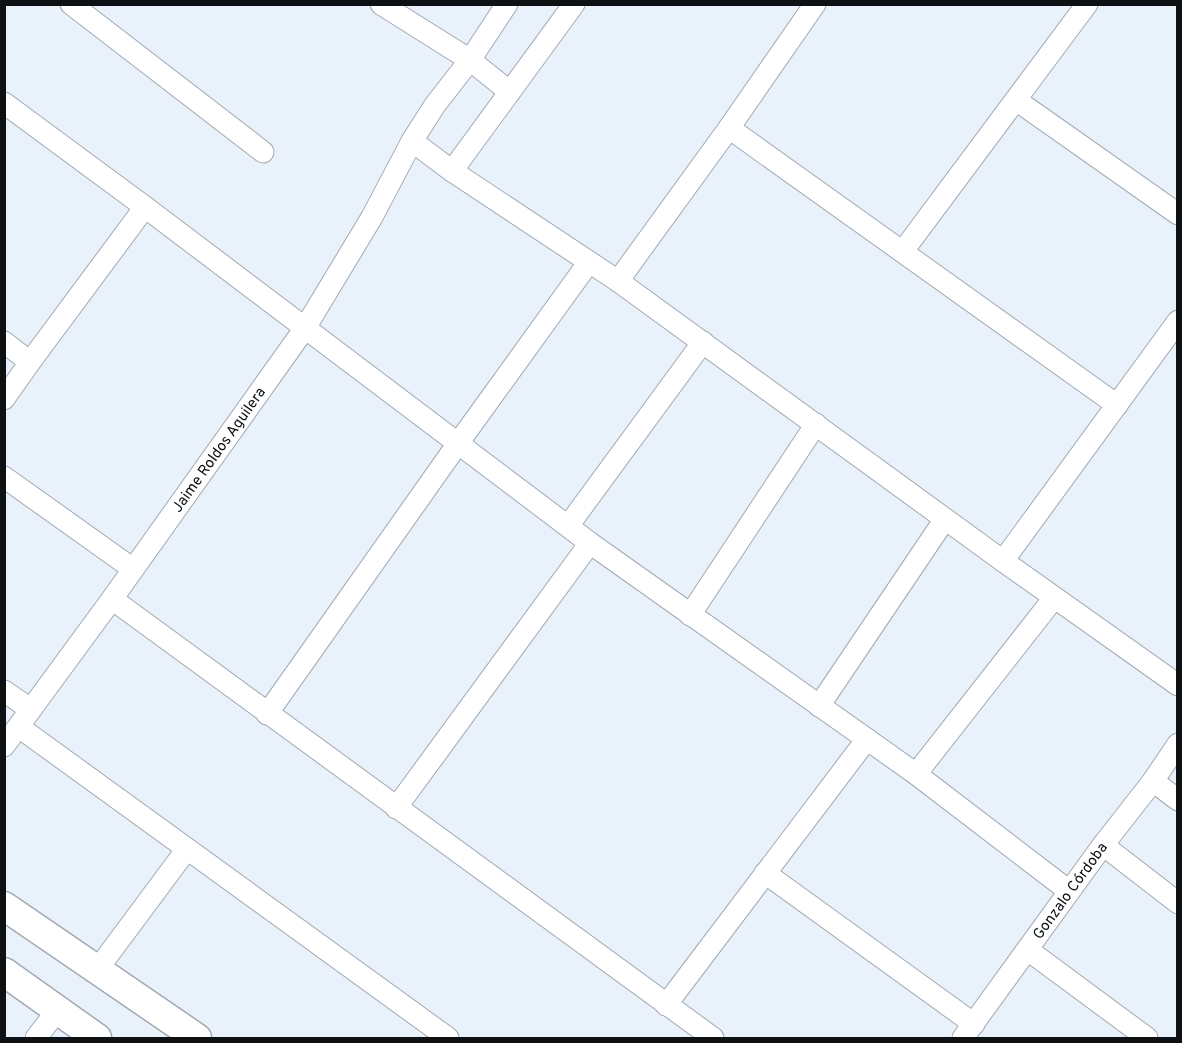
<svg xmlns="http://www.w3.org/2000/svg" width="1182" height="1043" font-family="Overpass,sans-serif">
	<rect width="100%" height="100%" fill="#e9f1fa"/>
	<g fill="none" stroke-linecap="round" stroke-linejoin="round">
		<defs>
			<g id="street">
				<path d="M71,4L263,152"/>
				<path d="M381,4L470,60L510,92"/>
				<path d="M1016,100L1178,214"/>
				<path d="M4,103L145,207L590,543L916,774L1069,891"/>
				<path d="M729,128L1117,405"/>
				<path d="M412,141L452,171L618,281L1003,561L1178,685"/>
				<path d="M452,171L574,4"/>
				<path d="M903,251L1087,4"/>
				<path d="M618,281L729,128L815,4"/>
				<path d="M4,342L30,362"/>
				<path d="M4,399L30,362L145,207"/>
				<path d="M4,477L133,569"/>
				<path d="M568,526L703,342"/>
				<path d="M1003,561L1178,321"/>
				<path d="M112,599L713,1038"/>
				<path d="M690,615L816,424"/>
				<path d="M4,691L30,709"/>
				<path d="M819,706L945,519"/>
				<path d="M267,714L459,442L589,262"/>
				<path d="M19,727L448,1038"/>
				<path id="s1" d="M4,746L112,599L305,328L372,217L412,141L435,105L470,60L507,4"/>
				<path d="M916,774L1054,598"/>
				<path d="M1153,781L1178,800"/>
				<path d="M396,808L590,543"/>
				<path d="M1103,845L1178,903"/>
				<path d="M765,873L974,1024"/>
				<path d="M1028,950L1147,1038"/>
				<path d="M97,970L187,849"/>
				<path d="M666,1005L867,739"/>
				<path d="M36,1038L57,1011"/>
				<path id="s2" d="M963,1038L1103,845L1153,781L1178,744"/>
			</g>
			<path id="secondary" d="M4,906L197,1038
				M4,972L97,1038"/>
		</defs>
		<!-- street casing -->
		<use href="#street" stroke="#a1a9b2" stroke-width="23"/>
		<!-- secondary casing -->
		<use href="#secondary" stroke="#a1a9b2" stroke-width="31"/>
		<!-- street -->
		<use href="#street" stroke="#fff" stroke-width="21"/>
		<!-- secondary -->
		<use href="#secondary" stroke="#fff" stroke-width="28"/>
	</g>
	<g text-anchor="middle" stroke-width="6" stroke-linejoin="round" paint-order="stroke">
		<!-- street labels -->
		<g font-size="15" fill="#0e1114" stroke="#e9f1fa">
			<text dy="5" stroke="none"><textPath href="#s1" startOffset="366">Jaime Roldos Aguilera</textPath></text>
			<text dy="5" stroke="none"><textPath href="#s2" startOffset="182">Gonzalo Córdoba</textPath></text>
		</g>
	</g>
	<!-- border -->
	<rect width="1182" height="1043" fill="none" stroke="#0e1114" stroke-width="12"/>
</svg>
